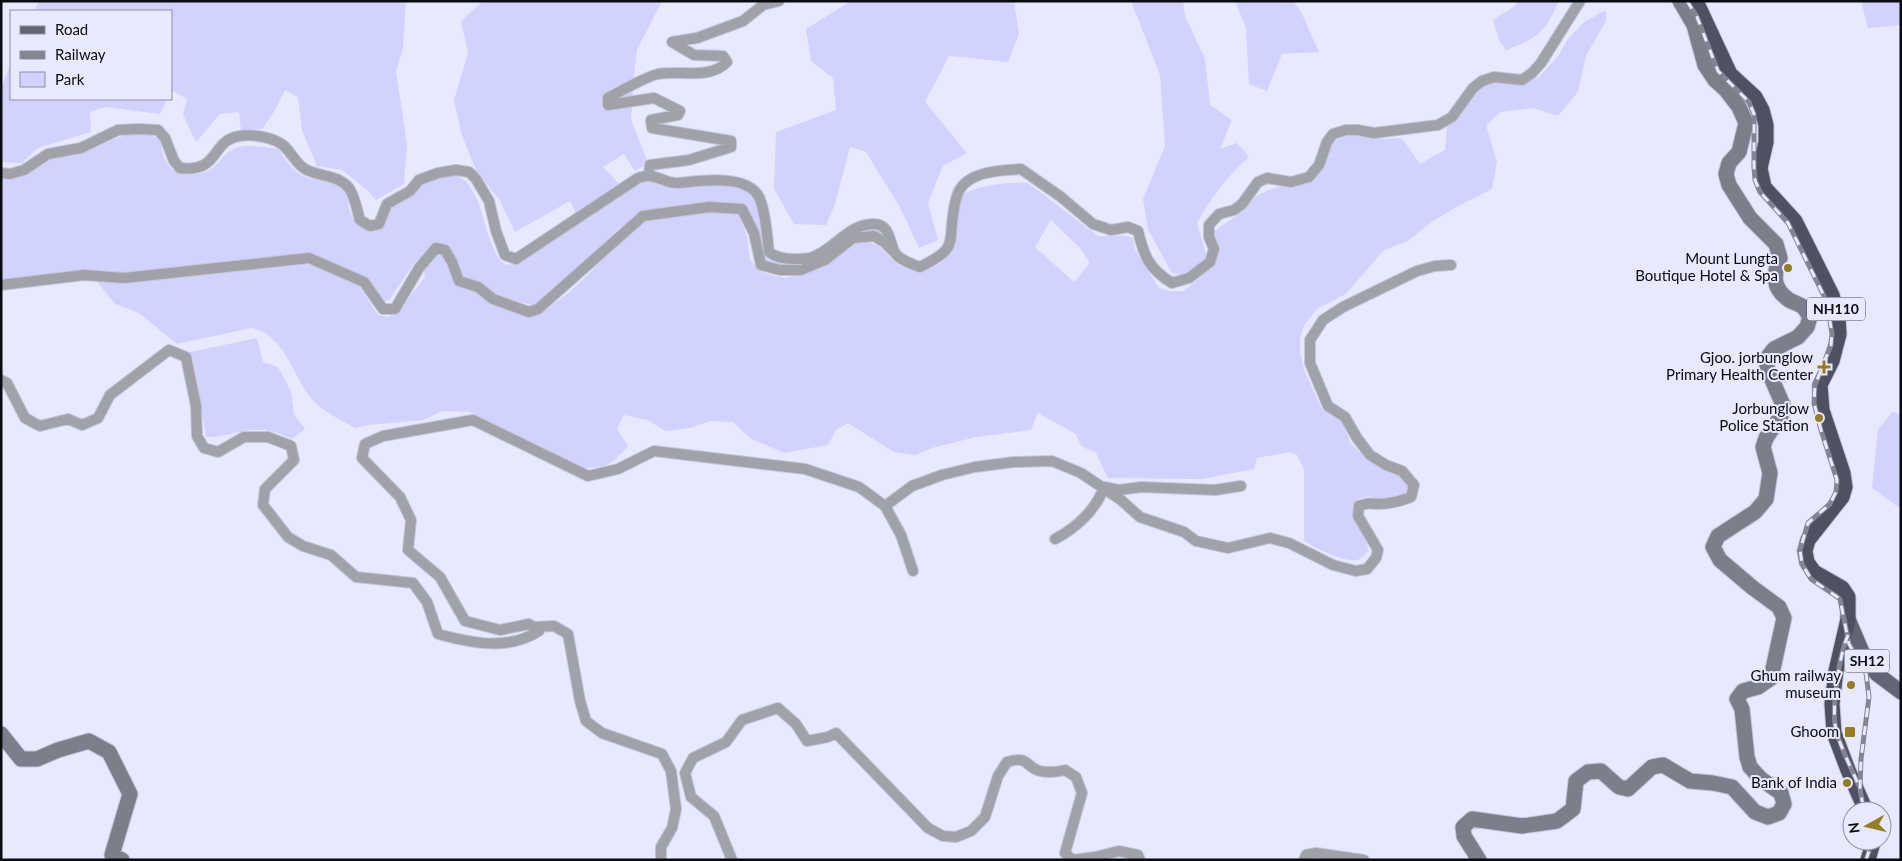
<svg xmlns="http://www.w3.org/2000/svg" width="1902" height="861" font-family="Lato,sans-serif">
	<rect width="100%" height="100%" fill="#e8e9fe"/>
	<!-- green -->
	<path fill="#d1d2fe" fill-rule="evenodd" d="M39,1H406L403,48L396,71L407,145L404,184L376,200L367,190L342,170L317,166L302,131L298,97L285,90L274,112L262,129L241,130L239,112L220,114L196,142L183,115L187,99L171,90V11H34Z
		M483,1H662L637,50L634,76L631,120L648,163L635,171L624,154L603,167L620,185L576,213L570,201L515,232L500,201L476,170L462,136L454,100L468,53L461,21Z
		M851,1H1014L1019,34L1008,62L949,56L925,102L967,153L943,166L928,203L938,240L919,248L900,207L866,152L850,147L835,204L826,225L794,224L774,189L776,132L836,110L833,78L811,61L806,29Z
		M1131,1H1183L1185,16L1205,59L1210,105L1232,120L1220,149L1237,143L1249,157C1224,180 1214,194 1197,223L1207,257L1187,275L1172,273L1148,230L1143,199L1165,146L1160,75Z
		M1235,1H1293L1301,12L1319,52L1282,54L1267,91L1249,84L1246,28Z
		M1518,1L1558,2C1545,34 1537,38 1506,50L1499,40L1493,20L1515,6Z
		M1861,1H1901V25L1868,28Z
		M1606,10V21L1586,56L1578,92L1558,116L1533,108L1501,112L1486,125L1497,162L1492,189L1458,206L1430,223L1408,241L1384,250L1346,294L1318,308L1305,324L1300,337V351L1304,370L1322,409L1342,421L1351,444L1370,461L1380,468L1399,473L1410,485L1406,495L1378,501L1370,496L1358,499C1349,515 1356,517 1362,532C1365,538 1367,544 1369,551C1366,553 1363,557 1360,559C1348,565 1315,548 1304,541V469L1297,455L1290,452L1257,458L1254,469L1202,479L1108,478L1096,453L1081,446L1076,434L1038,413L1031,430L976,437L932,448L916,455L894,452L848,423L836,430L828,445L784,453L750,438L733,422L710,421L690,428L666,431L647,420L624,415L617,429L628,446C609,467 606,468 577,468L470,412L443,411L423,420L369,425L355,428C340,419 321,411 310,397C292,373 284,334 251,328L177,344L139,313L115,304L97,282H126L305,264L316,266L359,286L378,315L388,317L400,309L425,277L424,269L438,253L445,254L449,264L476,291L530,315L542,312L570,292L631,232L646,221L684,216L708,210L739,214L747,237L750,260L760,271L767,274L786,278L807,272L833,261L848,248L863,241C868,242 874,244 878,246C886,253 895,264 905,268C927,276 949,263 956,241C960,228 956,211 962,195C978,185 1009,182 1028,183L1098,236C1111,237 1121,234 1133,238L1135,250L1159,288L1170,291H1183L1214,266L1217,250L1212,234C1220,225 1231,221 1240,213C1245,208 1248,202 1254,198C1268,187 1292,184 1310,181L1328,148L1338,139L1354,133L1385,139L1402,138L1420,164L1445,150L1447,126L1481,88L1492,81L1521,82L1538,78L1558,56L1568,39L1584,22ZM1051,220L1080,248L1090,263L1074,282L1035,247Z
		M11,63V99H167L160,114L105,107L90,112L91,132L38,148L22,163L1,162V88Z
		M133,133H150L160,141L164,158L171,169C188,176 203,178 217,164C221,160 224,155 228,152C241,142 263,147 278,149C284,157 290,168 298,173C311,183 337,178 346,194C349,198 348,205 349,209C355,227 365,230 381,229C384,223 386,213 391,208C396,203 418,186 424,182C475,153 479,211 492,245C495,251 498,261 505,264C511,266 517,263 523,261L631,185L647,180L671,188L708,182L743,189L750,193L756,200L760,213L767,252L794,261L847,235L872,228L882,231L886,237L868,233L809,265L775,266L763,260L744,207L732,203L714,202L642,213L618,229L563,283L540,303L534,305L518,302L492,293L460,277L435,244L415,262L389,300L381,302L366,278L310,255L230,261L122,277L1,280V178C30,183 30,166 52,158C62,154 73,156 83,153C100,147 115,137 133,133Z
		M257,338L263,362L278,367L291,391L294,415L305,429L292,439C285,436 277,432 269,431C248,426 227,438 206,437L197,378L190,352Z
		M1892,412L1901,414V509L1872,488L1878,430Z"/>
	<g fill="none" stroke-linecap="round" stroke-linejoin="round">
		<defs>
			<path id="street" d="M1,173L10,174L24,170L48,154L81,148L118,130L139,129L158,130L165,138L174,161L180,168C221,173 210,140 240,136C252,134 274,137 284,146C293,154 296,165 307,170C322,177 338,175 349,188C355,196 357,211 360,220L370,226L379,224L387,204L410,191L419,180L438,173L456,170L469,172L476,179L489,201L496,231L505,255L516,259L638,178C642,177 646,175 650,176C660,177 668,184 679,183C701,181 749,173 760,199C766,215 767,235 769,252C777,258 785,259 794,259C799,259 805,259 810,258C834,251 846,225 873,224C890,224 889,240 894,251C898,260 912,264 920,267C929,262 939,258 946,250C952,243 951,233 952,224C953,214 954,203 958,193C967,171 1002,170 1021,169L1061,197L1093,224L1111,230L1128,227L1138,231C1144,256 1149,269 1172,283L1189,278L1210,262L1214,249L1209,237V225L1219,214L1234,210L1242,204L1258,182L1267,178L1291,182L1309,177L1319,165L1327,142L1333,134L1346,130H1358L1374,133L1438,125L1452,117L1473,88L1482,81L1494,77L1522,80L1532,73L1541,63L1580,1
				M649,175L650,165L689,160L731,147V141L652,128L651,120L678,115L680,111L654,98L608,105V98C621,91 645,77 658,74C679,70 710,80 727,62L723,56L694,55L672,42L697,38L743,21L763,5L779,1
				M1,285L84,275L124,278L309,258L364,282L383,309H395L419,268L436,248L445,250L452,262L459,281L478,287L493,299L529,312L538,309L643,216L709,207L742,209L754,233L761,265L780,270H801L825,260L853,238L874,236L884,242L894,252
				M1,380L7,383L25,418L40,426L68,419L82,425L98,418L110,395L169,350L186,357L196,406L197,436L204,448L218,452L244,437H268L291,446L294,460L265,489L263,505L288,537L303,546L331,555L356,577L413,583L427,602L438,634C471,643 508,651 539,631L529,624L500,630L465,621L440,577L408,550L411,520L400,497L362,458L365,444L383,436L473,420L588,476L618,469L654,451L805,469L859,487L885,506L901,535L913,571
				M885,506L912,486L942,475L975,467L1014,462L1052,461L1081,473L1121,500L1140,517L1184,532L1196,541L1228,548L1270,538L1289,543L1333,565L1356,571L1367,569L1376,558L1378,550L1358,516L1359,506C1367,503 1370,503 1378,504C1389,504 1401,501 1411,497L1414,485L1402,471L1386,465L1370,455L1357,438L1345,417L1328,406L1310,363V340L1323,320L1343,307L1417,271L1435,266L1451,265
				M1055,539C1076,528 1096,510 1104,487L1119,490L1141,487L1215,490L1241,486
				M533,627L554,626L568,634L580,701L586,721L602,733L662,754L671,771L676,809L672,828L661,847V860
				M732,860L714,816L691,797L685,773L693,758L726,742L742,720L778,708L796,724L807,741L828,737L836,733L928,828L943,836L956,837L971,831L985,817L998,776L1007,762C1029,755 1025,767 1040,771C1049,773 1057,772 1065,770L1076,777L1082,793L1065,853L1073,860L1095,857L1119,851L1138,855L1140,860
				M1304,860L1306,855L1316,853L1364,860"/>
			<path id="secondary" d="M1,734L21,759H37L58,750L89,741L109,752L130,794L112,855L122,860
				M1479,860L1464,836L1463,827L1472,819L1522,826L1557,821L1573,809L1576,781L1588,772L1601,771L1619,787L1628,789L1652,767L1663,765L1690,781L1713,783L1732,787L1755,812L1768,817L1779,813L1784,804L1781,793L1761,779L1750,767L1747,757L1742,709L1737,699L1743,691L1758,687L1771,678L1784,618L1779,607L1753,588L1720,560L1713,547L1718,536L1755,512L1766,499L1770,473L1763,447L1766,438L1781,416L1783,405L1767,368V358L1774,349L1798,337L1807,327L1810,317C1808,314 1806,310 1803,307C1800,304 1794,303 1789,300C1772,288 1773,275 1780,258L1776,244L1750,218L1729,185L1726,174L1729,163L1739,152L1746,123L1739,107L1726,90L1715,80L1705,65L1694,25L1680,1"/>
			<path id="primary" d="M1848,619L1865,659L1877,674L1901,692"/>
			<path id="highway" d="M1696,1L1730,74L1755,97L1762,110L1766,125V142L1760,168L1764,187L1795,221L1832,295L1838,318L1839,334L1832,361L1820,385L1822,410L1843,473L1845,487L1842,497L1808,540L1805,551L1807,562L1814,572L1842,588L1848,597V619L1836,671L1832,704L1834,733L1848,770L1866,811
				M1868,860L1872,846L1871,841"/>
		</defs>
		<!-- street casing -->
		<use href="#street" stroke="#c4c5d8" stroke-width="12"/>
		<!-- secondary casing -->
		<use href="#secondary" stroke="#c4c5d8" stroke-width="17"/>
		<!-- primary casing -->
		<use href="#primary" stroke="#c4c5d8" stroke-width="17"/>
		<!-- highway casing -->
		<use href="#highway" stroke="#c4c5d8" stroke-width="17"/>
		<!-- street -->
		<use href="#street" stroke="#a1a1aa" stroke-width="10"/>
		<!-- secondary -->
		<use href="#secondary" stroke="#7d7e8b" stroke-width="15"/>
		<!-- primary -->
		<use href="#primary" stroke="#646574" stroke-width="15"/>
		<!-- highway -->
		<use href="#highway" stroke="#4f5061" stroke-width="15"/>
		<defs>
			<path id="rail" d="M1687,1L1697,17L1718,71L1749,102L1754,114V166L1755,180L1760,192L1788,223L1827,302L1832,334L1831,345L1815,385L1814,403L1821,430L1837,480L1836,492L1830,504L1808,523L1800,550L1802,564L1811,579L1840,599L1849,644L1866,673L1869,697L1861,759L1860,789L1864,811
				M1848,635C1839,656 1831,709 1836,730C1841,749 1851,767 1858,784
				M1866,860L1869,851L1867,841"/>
		</defs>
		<!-- rail casing -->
		<use href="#rail" stroke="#848493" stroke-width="5"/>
		<!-- rail -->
		<use href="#rail" stroke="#e8e9fe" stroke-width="3" stroke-dasharray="9" stroke-linecap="butt"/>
	</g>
	<!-- markers -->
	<g fill="#947d24" stroke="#e8e9fe" stroke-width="2">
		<circle cx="1788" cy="268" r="5"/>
		<path d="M1821.5 359.5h5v5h5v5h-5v5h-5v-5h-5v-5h5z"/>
		<circle cx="1819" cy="418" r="5"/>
		<circle cx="1851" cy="685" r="5"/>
		<rect x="1844" y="726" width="12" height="12" rx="2.5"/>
		<circle cx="1847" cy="783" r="5"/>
	</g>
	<g text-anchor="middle" stroke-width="4" stroke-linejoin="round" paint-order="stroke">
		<!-- shield labels -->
		<g fill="#e8e9fe" stroke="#4d4d58" stroke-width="1">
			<rect x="1807" y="297.5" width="58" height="23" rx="4"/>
			<rect x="1844.5" y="649.5" width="45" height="23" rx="4"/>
		</g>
		<g font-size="14" font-weight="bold" fill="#0a0a11">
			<text x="1836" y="314">NH110</text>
			<text x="1867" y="666">SH12</text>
		</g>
		<!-- poi labels -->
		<g font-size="15" fill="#0a0a11" stroke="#e8e9fe" text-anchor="end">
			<text x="1778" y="264">Mount Lungta<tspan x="1778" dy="17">Boutique Hotel &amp; Spa</tspan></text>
			<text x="1813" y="363">Gjoo. jorbunglow<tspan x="1813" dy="17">Primary Health Center</tspan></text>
			<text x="1809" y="414">Jorbunglow<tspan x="1809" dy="17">Police Station</tspan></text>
			<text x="1841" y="681">Ghum railway<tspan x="1841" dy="17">museum</tspan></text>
			<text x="1839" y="737">Ghoom</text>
			<text x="1837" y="788">Bank of India</text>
		</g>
	</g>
	<!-- border -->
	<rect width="1902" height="861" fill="none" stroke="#0a0a11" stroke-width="5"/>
	<!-- legend -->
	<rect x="10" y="10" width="162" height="90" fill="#e8e9fe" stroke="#8f909f"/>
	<rect x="20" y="26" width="25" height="8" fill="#646574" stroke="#8f909f"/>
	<text x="55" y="35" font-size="15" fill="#0a0a11">Road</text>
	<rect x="20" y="51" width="25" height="8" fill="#848493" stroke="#8f909f"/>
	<text x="55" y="60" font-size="15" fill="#0a0a11">Railway</text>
	<rect x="20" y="72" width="25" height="15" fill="#d1d2fe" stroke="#8f909f"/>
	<text x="55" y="85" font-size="15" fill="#0a0a11">Park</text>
	<!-- north arrow -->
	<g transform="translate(1867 826) rotate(262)"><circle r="24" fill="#e8e9fe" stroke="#8f909f"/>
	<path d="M0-4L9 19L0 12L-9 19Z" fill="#947d24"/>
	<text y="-8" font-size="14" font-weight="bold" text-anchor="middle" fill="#0a0a11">N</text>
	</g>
</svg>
